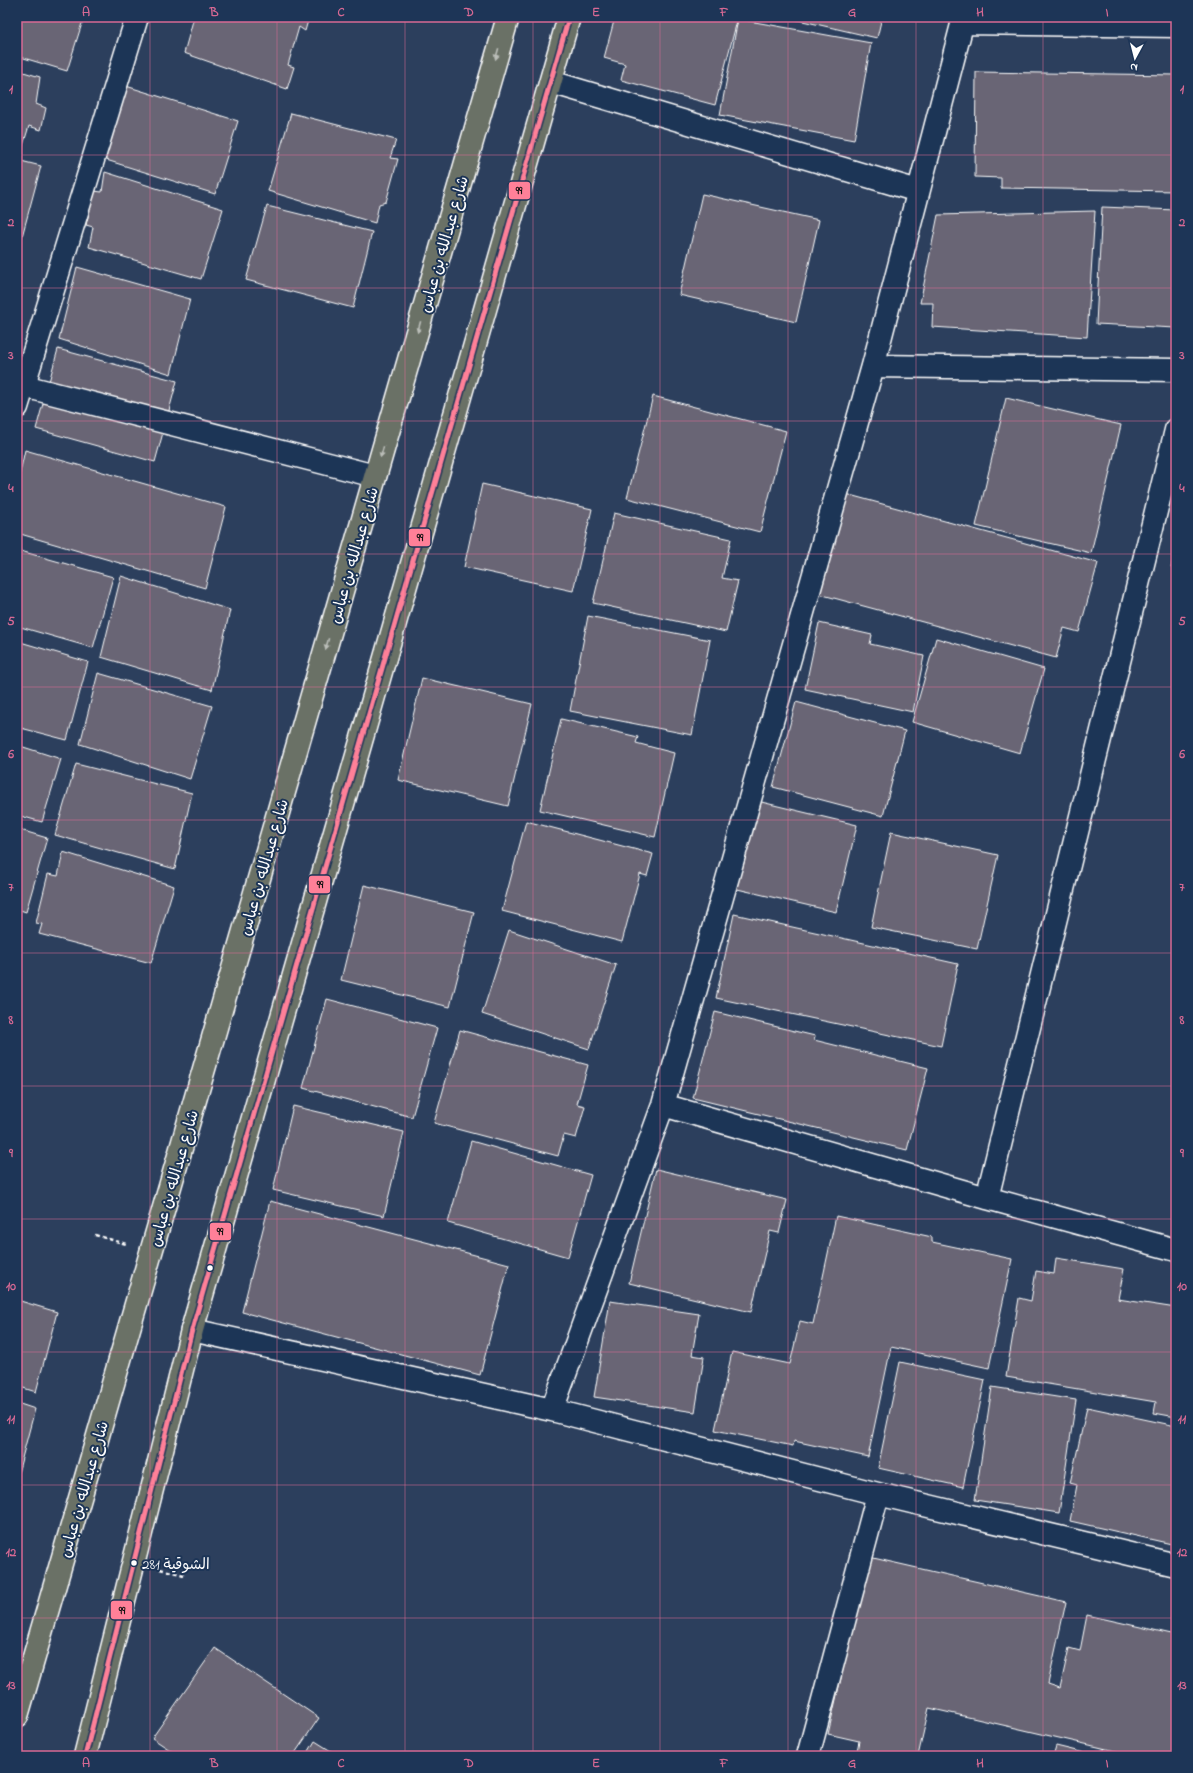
<svg xmlns="http://www.w3.org/2000/svg" width="1193" height="1773" font-family="'Indie Flower','Playpen Sans Arabic',sans-serif">
	<rect width="100%" height="100%" fill="#2c3f5d"/>
	<filter id="ink" filterUnits="userSpaceOnUse"><feTurbulence type="fractalNoise" baseFrequency=".025" numOctaves="2"/><feDisplacementMap in="SourceGraphic" scale="8" xChannelSelector="R" yChannelSelector="G"/><feConvolveMatrix kernelMatrix="1 2 1 2 8 2 1 2 1" color-interpolation-filters="sRGB"/></filter>
	<g filter="url(#ink)">
		<!-- building -->
		<path fill="#696574" stroke="#fff" d="M17,17H84L67,71L17,56Z
			M194,17H309L305,31L299,27L288,65L294,67L287,89L184,53Z
			M615,17H738L715,105L621,80L625,64L604,58Z
			M785,17H882L877,38Z
			M738,19L871,43L854,140L720,115Z
			M17,70L40,77L36,104L46,108L41,130L29,126L21,152L17,151Z
			M976,72L1176,75V191L1001,188V178L975,177Z
			M126,86L238,121L215,194L103,159Z
			M291,113L396,140L390,158L398,159L386,202L379,204L375,223L268,191Z
			M17,160L41,166L20,244L17,243Z
			M105,172L223,209L201,279L89,247L93,227L86,225L94,191L102,192Z
			M702,194L819,220L796,322L679,295Z
			M267,206L372,232L353,308L246,280Z
			M1102,207L1176,210V328L1096,324Z
			M1095,211L1087,337L932,327L933,303H920L938,215Z
			M77,267L190,299L171,374L59,339Z
			M58,349L177,381L155,462L36,429Z
			M653,396L786,431L760,532L627,498Z
			M1006,398L1121,425L1091,553L976,526Z
			M25,450L226,507L205,588L17,533V486Z
			M482,484L592,509L573,591L464,567Z
			M846,494L1098,563L1079,632L1064,628L1056,658L819,594Z
			M614,513L731,539L722,578L738,581L726,632L593,603Z
			M1176,545V569L1171,568Z
			M17,550L113,577L93,648L17,626Z
			M121,576L230,610L212,690L101,657Z
			M588,616L710,640L692,735L570,711Z
			M819,623L872,635L870,644L924,656L913,712L805,689Z
			M936,638L1044,669L1020,753L912,722Z
			M17,641L88,662L67,740L17,727Z
			M98,673L212,706L190,779L80,744Z
			M422,678L532,704L508,806L398,780Z
			M796,702L905,731L883,816L773,787Z
			M561,719L638,737L636,743L674,753L655,837L540,810Z
			M17,745L61,759L42,822L17,815Z
			M76,764L192,793L175,869L55,835Z
			M753,800L857,825L836,912L733,888Z
			M526,821L653,854L647,876L640,874L622,942L502,911Z
			M17,829L47,838L26,912L17,909Z
			M891,832L998,855L977,949L871,927Z
			M63,852L174,886L151,963L39,934L42,924L36,923L48,874L58,876Z
			M364,885L474,912L450,1007L341,980Z
			M734,914L958,964L941,1046L716,998Z
			M509,930L616,965L589,1049L482,1014Z
			M327,999L437,1028L412,1117L303,1088Z
			M715,1012L815,1036L814,1040L928,1068L907,1150L693,1098Z
			M460,1030L588,1065L577,1104L585,1106L576,1138L564,1135L558,1156L434,1123Z
			M293,1106L404,1132L384,1216L273,1190Z
			M471,1141L591,1175L568,1257L448,1223Z
			M656,1169L787,1200L779,1233L770,1231L751,1312L629,1283Z
			M270,1201L509,1264L480,1375L242,1312Z
			M836,1216L932,1237V1242L1012,1259L989,1368L891,1347L868,1457L794,1441L793,1446L715,1430L732,1352L790,1364L800,1321L813,1324Z
			M1056,1258L1124,1269L1118,1299L1176,1308V1417L1154,1413L1156,1402L1006,1377L1019,1298L1031,1301L1036,1271L1054,1274Z
			M17,1300L57,1312L36,1392L17,1386Z
			M610,1301L699,1314L692,1355L704,1357L695,1412L594,1397Z
			M900,1362L985,1380L963,1487L878,1468Z
			M992,1387L1076,1400L1059,1513L975,1500Z
			M17,1403L35,1409L17,1477Z
			M1087,1407L1176,1426V1545L1070,1521L1077,1485L1070,1483Z
			M869,1557L1066,1602L1048,1684L1060,1688L1069,1648L1080,1651L1087,1615L1176,1635V1756H1123L1124,1753L929,1708L918,1756H856L859,1741L828,1734Z
			M215,1648L319,1718L293,1756H179L152,1738Z
			M315,1741L339,1756H306Z
			M1056,1746L1097,1756H1053Z"/>
		<g fill="none" stroke-linecap="round" stroke-linejoin="round">
			<defs>
				<path id="minor" d="M962,23L1176,26
					M551,82L918,191
					M873,366L1176,370
					M24,386L375,476
					M17,407L137,17
					M663,1105L987,1198L1176,1250
					M987,1198L1176,430
					M192,1330L552,1410L878,1494L1176,1565
					M552,1410L663,1105L873,366L964,17
					M808,1756L878,1494"/>
				<path id="primary" d="M17,1716L508,17
					M85,1756L192,1330L569,17"/>
			</defs>
			<!-- minor casing -->
			<use href="#minor" stroke="#fff" stroke-width="25"/>
			<!-- primary casing -->
			<use href="#primary" stroke="#fff" stroke-width="25"/>
			<!-- path -->
			<path stroke="#fff" stroke-width="2.5" stroke-dasharray="4 3" stroke-linecap="butt" d="M95,1235L126,1244
				M160,1569L184,1575"/>
			<!-- minor -->
			<use href="#minor" stroke="#1d3557" stroke-width="22"/>
			<!-- primary -->
			<use href="#primary" stroke="#6a7166" stroke-width="22"/>
			<defs>
				<path id="bus-1" d="M85,1756L192,1330L569,17"/>
			</defs>
			<!-- bus-1 casing -->
			<use href="#bus-1" stroke="#1d3557" stroke-width="8"/>
			<!-- bus-1 -->
			<use href="#bus-1" stroke="#ff8098" stroke-width="5"/>
		</g>
		<!-- one-way arrows -->
		<defs><path id="oneway-solid" d="M-6-.8H1V-3.2L6.5 0L1 3.2V.8H-6Z"/></defs>
		<g fill="#bcbfba">
			<use href="#oneway-solid" transform="translate(497 54) rotate(106)"/>
			<use href="#oneway-solid" transform="translate(419 327) rotate(106)"/>
			<use href="#oneway-solid" transform="translate(382 452) rotate(106)"/>
			<use href="#oneway-solid" transform="translate(327 644) rotate(106)"/>
		</g>
	</g>
	<!-- grid -->
	<path fill="none" stroke="#d76994" stroke-width="1" stroke-opacity="0.55" d="M150,17V1756M277,17V1756M405,17V1756M533,17V1756M660,17V1756M788,17V1756M916,17V1756M1043,17V1756M17,155H1176M17,288H1176M17,421H1176M17,554H1176M17,687H1176M17,820H1176M17,953H1176M17,1086H1176M17,1219H1176M17,1352H1176M17,1485H1176M17,1618H1176"/>
	<!-- markers -->
	<g fill="#fff" stroke="#1d3557" stroke-width="1.5">
		<circle cx="210" cy="1268" r="3.5"/>
		<circle cx="134" cy="1563" r="3.5"/>
	</g>
	<g text-anchor="middle" stroke-width="4" stroke-linejoin="round" paint-order="stroke">
		<!-- bus labels -->
		<g font-size="15" fill="#fff" stroke="#1d3557" text-anchor="start">
			<text x="142" y="1569">الشوقية 281</text>
		</g>
		<!-- street labels -->
		<g font-size="16" fill="#fff" stroke="#1d3557">
			<text transform="translate(443 244) rotate(-74)" y="6">شارع عبدالله بن عباس</text>
			<text transform="translate(353 555) rotate(-74)" y="6">شارع عبدالله بن عباس</text>
			<text transform="translate(263 867) rotate(-74)" y="6">شارع عبدالله بن عباس</text>
			<text transform="translate(173 1178) rotate(-74)" y="6">شارع عبدالله بن عباس</text>
			<text transform="translate(83 1489) rotate(-74)" y="6">شارع عبدالله بن عباس</text>
		</g>
	</g>
	<g stroke="#1d3557" stroke-width="1.5">
		<rect x="508" y="181" width="23" height="19" rx="4" fill="#ff8098"/>
		<rect x="408" y="528" width="23" height="19" rx="4" fill="#ff8098"/>
		<rect x="308" y="875" width="23" height="19" rx="4" fill="#ff8098"/>
		<rect x="209" y="1222" width="23" height="19" rx="4" fill="#ff8098"/>
		<rect x="110" y="1600" width="23" height="20" rx="4" fill="#ff8098"/>
	</g>
	<g font-size="11" text-anchor="middle" font-weight="bold" fill="#111">
		<text x="519" y="194">99</text>
		<text x="420" y="541">99</text>
		<text x="320" y="888">99</text>
		<text x="220" y="1235">99</text>
		<text x="122" y="1614">99</text>
	</g>
	<!-- margin -->
	<rect width="1193" height="1773" fill="none" stroke="#1d3557" stroke-width="44"/>
	<!-- north arrow -->
	<g transform="translate(1135 58) rotate(187)" stroke="#1d3557" stroke-width="3" paint-order="stroke">
	<path d="M0-3L7 15L0 10L-7 15Z" fill="#ffffff"/>
	<text y="-6" font-size="11" font-weight="bold" text-anchor="middle" fill="#ffffff">N</text>
	</g>
	<rect x="22" y="22" width="1149" height="1729" fill="none" stroke="#d76994" stroke-width="1.5"/>
	<g font-size="13" text-anchor="middle" font-weight="bold" fill="#d76994">
		<text x="86" y="16">A</text>
		<text x="214" y="16">B</text>
		<text x="341" y="16">C</text>
		<text x="469" y="16">D</text>
		<text x="596" y="16">E</text>
		<text x="724" y="16">F</text>
		<text x="852" y="16">G</text>
		<text x="980" y="16">H</text>
		<text x="1107" y="16">I</text>
		<text x="11" y="93">1</text>
		<text x="1182" y="93">1</text>
		<text x="11" y="226">2</text>
		<text x="1182" y="226">2</text>
		<text x="11" y="359">3</text>
		<text x="1182" y="359">3</text>
		<text x="11" y="492">4</text>
		<text x="1182" y="492">4</text>
		<text x="11" y="625">5</text>
		<text x="1182" y="625">5</text>
		<text x="11" y="758">6</text>
		<text x="1182" y="758">6</text>
		<text x="11" y="891">7</text>
		<text x="1182" y="891">7</text>
		<text x="11" y="1024">8</text>
		<text x="1182" y="1024">8</text>
		<text x="11" y="1157">9</text>
		<text x="1182" y="1157">9</text>
		<text x="11" y="1290">10</text>
		<text x="1182" y="1290">10</text>
		<text x="11" y="1423">11</text>
		<text x="1182" y="1423">11</text>
		<text x="11" y="1556">12</text>
		<text x="1182" y="1556">12</text>
		<text x="11" y="1689">13</text>
		<text x="1182" y="1689">13</text>
		<text x="86" y="1767">A</text>
		<text x="214" y="1767">B</text>
		<text x="341" y="1767">C</text>
		<text x="469" y="1767">D</text>
		<text x="596" y="1767">E</text>
		<text x="724" y="1767">F</text>
		<text x="852" y="1767">G</text>
		<text x="980" y="1767">H</text>
		<text x="1107" y="1767">I</text>
	</g>
</svg>
